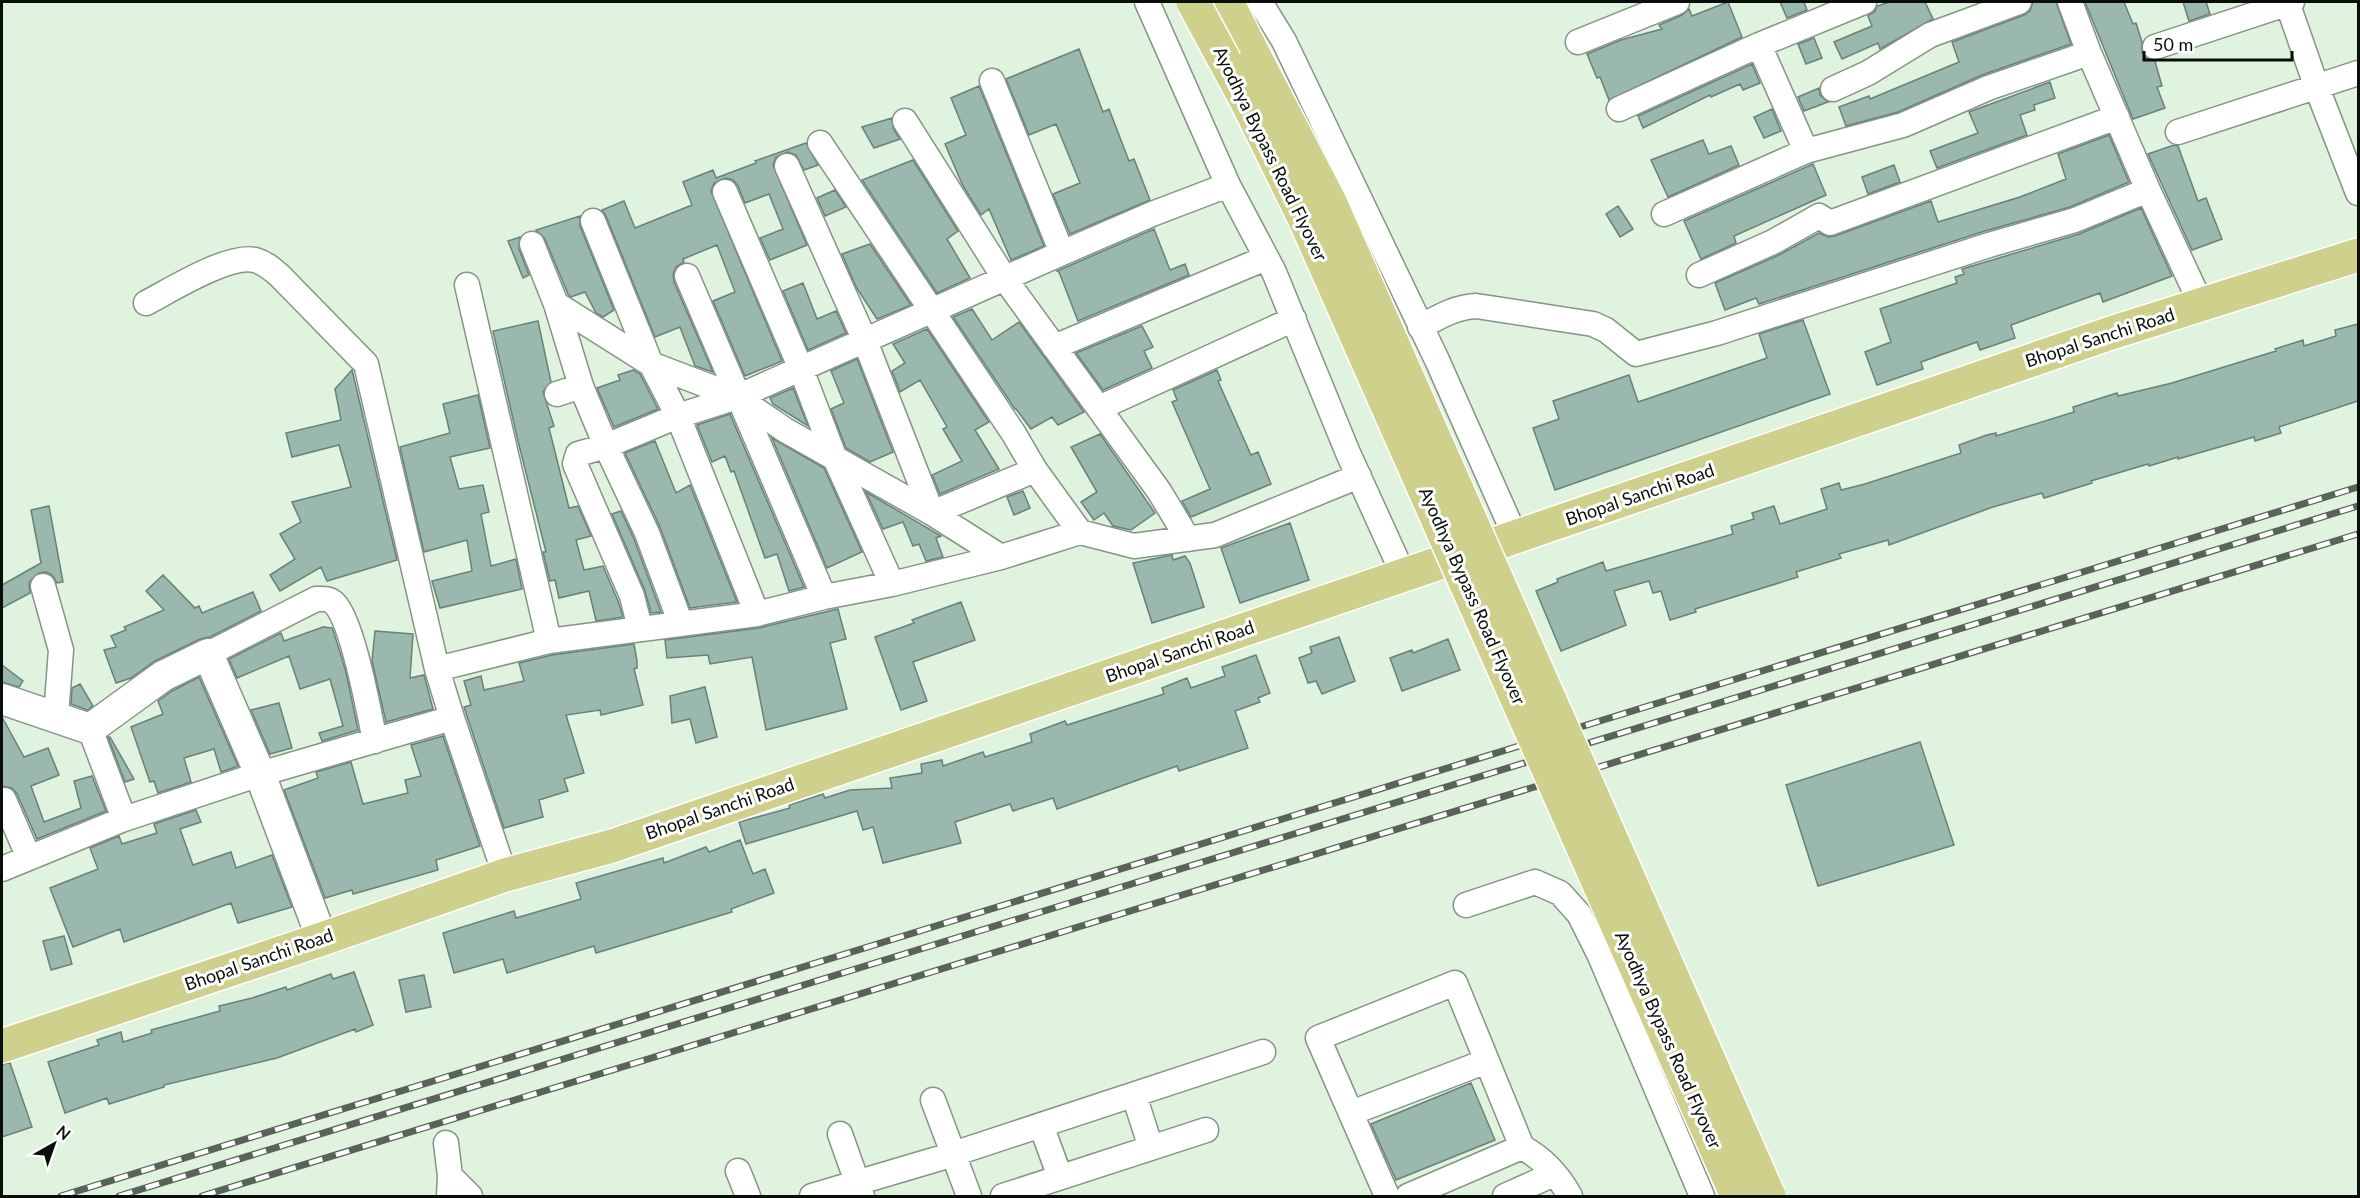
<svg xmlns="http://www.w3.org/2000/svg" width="2360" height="1198" font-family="Lato,sans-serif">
	<rect width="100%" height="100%" fill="#e0f3de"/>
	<!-- building -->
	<path fill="#9ab8ae" stroke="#668279" stroke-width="1.5" d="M1728,2L1742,37L1609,100L1600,77L1597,78L1587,54L1621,40L1662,29L1659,25L1682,15L1689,9L1692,16Z
		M1780,2H1804L1807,10L1787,18Z
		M1890,2H1925L1933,19L1880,49L1878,43L1842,59L1834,42L1872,26L1868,16L1875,11L1877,6Z
		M2033,2H2056L2071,44L1982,75L1898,112L1846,126L1839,107L1869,96L1870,99L1959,62L1952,42L2024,15L2030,11Z
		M2085,2H2124L2133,24L2136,23L2142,42V52L2146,58L2155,61L2162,86L2157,87L2165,108L2133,119Z
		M2183,2H2206L2210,14L2189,21Z
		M1814,38L1822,58L1806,64L1798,44Z
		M1079,49L1103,112L1109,109L1129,161L1134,159L1150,200L1070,234L1053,194L1080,183L1056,124L1029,135L1006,79Z
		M1752,64L1760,83L1743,90L1740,84L1711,97L1710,95L1643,128L1638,116Z
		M2050,82L2055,98L2034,105L2035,110L2020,115L2027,135L1937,168L1930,151L1978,133L1969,112Z
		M979,86L1044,246L1011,260L989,209L981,215L962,184L945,144L966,135L951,98Z
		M1819,88L1820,95L1828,102L1804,111L1798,97Z
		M1772,109L1781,131L1764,138L1754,117Z
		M892,118L893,128L900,139L874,148L862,127Z
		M2109,135L2129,182L2070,207L1985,231L1759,304L1756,298L1725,310L1715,283L1779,255L1819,233L1828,237L1835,236L1931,201L1938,222L2020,197L2066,179L2058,154Z
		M1703,140L1709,154L1731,146L1739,165L1668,197L1651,160Z
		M806,143L818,165L804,170L796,155L788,152L776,157L773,165L807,245L770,260L760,238L783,229L769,194L745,203L738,186L733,180L726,178L714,183L711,191L782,361L745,376L713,301L735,292L717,245L683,259L684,262L676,267L673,274L674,282L713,372L695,366L680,327L655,337L606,216L602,210L624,201L635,228L692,205L683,182L713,170L716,178L756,163L755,161Z
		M2174,145L2178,146L2198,201L2206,198L2222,239L2192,250L2148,154Z
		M913,160L958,231L947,239L970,278L937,293L862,180Z
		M1813,164L1826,195L1734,236L1736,243L1701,259L1684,221Z
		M1894,165L1900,182L1868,194L1862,177Z
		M835,190L846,207L825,216L817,198Z
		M1618,206L1633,229L1620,237L1606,214Z
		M2141,208L2172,276L2103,302L2100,293L2011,325L2015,338L1980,350L1977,342L1921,362L1923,369L1877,385L1865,352L1891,342L1880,309L1957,283L1955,277L1964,274L1962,269L2079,234Z
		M580,216V226L614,310L603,317L596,313L585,292L571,297L568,294L545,239L536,230Z
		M1154,229L1170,270L1185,264L1189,275L1078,321L1059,272L1057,271Z
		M520,237L519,249L529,275L523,278L508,241Z
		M870,244L911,305L877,319L856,287L842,254Z
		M803,283L817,319L836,311L846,333L808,350L783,291Z
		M972,309L992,340L1019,322L1084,412L1058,425L1052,417L1031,429L1016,409H1015L953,317Z
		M1803,320L1830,394L1555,490L1533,428L1559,419L1553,401L1629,375L1638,402L1767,358L1759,334Z
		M538,321L551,382L543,392L554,426L549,428L569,508L578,506L591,536L576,540L584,570L603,566L618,601L623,617L596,621L589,591L559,598L555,580L550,581L543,552H546L518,441L493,331Z
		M2358,324V401L2279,427L2281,433L2255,441L2254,437L2178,459V457L2149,466L2148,464L2091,481L2092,483L2044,498L2042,493L1993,507L1889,545L1888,540L1839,554L1841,558L1796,572L1798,577L1695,609L1696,612L1670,620L1661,591L1653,593L1649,581L1614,591L1626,625L1561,651L1536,591L1558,582L1557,579L1603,562L1606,571L1733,534L1731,526L1754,519L1752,513L1774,506L1780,524L1827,509L1821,489L1839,483L1841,490L1865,484L1961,453L1959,445L1987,435L1996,433V436L2074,412L2073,407L2117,393L2118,396L2172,383L2276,351L2275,349L2303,340L2304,346L2336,336L2335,330Z
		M1142,326L1153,347L1144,351L1152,368L1103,390L1076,353Z
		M927,329L989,422L975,430L999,469L940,494L932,475L962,461L943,429L947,427L920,380L900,392L892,371L905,363L893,344Z
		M857,359L893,452L870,462L846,448L831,409L844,403L831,371Z
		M352,370L397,560L327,581L321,567L280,591L270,575L295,559L280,534L301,522L292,502L351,487L339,445L292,457L286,433L341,420L335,389Z
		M633,370L640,374L658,409L614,427L597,388L620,380L618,375Z
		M1217,370L1221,380L1218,381L1251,455L1258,452L1271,484L1191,517L1182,501L1210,489L1172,402L1177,400L1173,390Z
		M793,388L808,426L773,404L770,398Z
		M478,395L490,448L450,457L459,489L483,485L489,512L481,514L491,566L516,559L522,589L440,608L432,581L472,571L467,540L424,552L400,447L450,433L443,404Z
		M730,414L804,587L789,591L777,554L765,558L734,471L731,472L725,456L712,462L697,425Z
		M1100,434L1155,513L1131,530L1113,526L1104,513L1094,520L1081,502L1097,492L1071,447Z
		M772,438L824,468L862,552L827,568Z
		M655,441L676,493L690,485L737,602L690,608L660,527L625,453Z
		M1023,491L1030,508L1014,515L1007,497Z
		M866,492L941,536L936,538L943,557L926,561L919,544L913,546L903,522L883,529Z
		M49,506L63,582L57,583L52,575L46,572L39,573L29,582L30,593L2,608V585L41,563L31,510Z
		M621,511L634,539L661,612L651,613L645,591L612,514Z
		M1290,523L1309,580L1240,603L1221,548Z
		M1172,555L1173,560L1185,556L1190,563L1204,607L1152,623L1133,563Z
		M163,575L195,608L199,606L202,613L253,592L261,611L210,637L200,639L155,661L131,678L116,683L104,650L116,647L111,636L126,630L124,627L164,610L146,591Z
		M961,602L975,640L913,662L927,701L901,710L875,637L914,623L912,620Z
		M838,609L846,639L830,643L847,709L766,730L752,657L710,664L708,655L667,658L665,640L759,628Z
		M323,627L332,628L334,633L346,672L358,730L322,741L319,733L343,726L330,679L300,689L289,656L237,678L229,659L281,633L284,641Z
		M375,631L413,634L410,678L424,675L433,709L386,722L372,661Z
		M1339,637L1355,681L1322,694L1316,681L1308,683L1299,658L1312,653L1310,647Z
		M1448,639L1460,670L1402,691L1390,658L1412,650L1413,653Z
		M634,644L637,661V668L634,669L643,705L601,715L600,710L566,715L584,773L564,779L568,791L539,800L543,817L504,828L464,707L471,705L464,681L481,676L484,690L524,681L519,663L552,655Z
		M1256,655L1270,693L1258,698L1260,702L1235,711L1248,748L1179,771L1177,766L1057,809L1053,798L1013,811L1010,804L955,822L961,843L883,863L873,827L863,830L857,811L746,844L739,822L790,808L789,805L823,794L825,798L850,790L892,788L890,778L922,773L921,764L942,760L943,766L983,752L985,757L1032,742L1030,734L1065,721L1067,725L1164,694L1162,688L1187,678L1191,688L1225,676L1222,667Z
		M2,665L23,681L19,687L2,682Z
		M199,677L238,766L221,772L214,749L184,758L191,782L158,793L154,781L150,782L131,727L163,714L158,701L172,691Z
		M80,684L93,706L87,710L71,704L72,688Z
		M705,687L717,737L696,743L690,719L672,723L670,696Z
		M279,703L292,748L270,754L251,710Z
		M2,717L24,757L48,748L59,775L31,786L44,822L81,808L74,781L92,776L106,811L37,839L17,794L12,788L2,786Z
		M443,736L480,846L436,860L438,870L353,894L352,890L325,898L284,790L318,778L316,772L351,762L363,804L408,793L405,780L421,776L411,745Z
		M108,737H110L134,779L125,782Z
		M1920,742L1954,845L1818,886L1786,785Z
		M196,810L201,822L180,829L193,865L231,852L236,868L272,855L292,907L238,923L231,903L124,942L120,929L73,947L50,888L98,869L90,848L119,836L122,844L157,833L154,824Z
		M740,840L753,874L765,869L774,893L731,909L732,912L722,915L596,953L594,946L507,973L503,959L454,973L443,933L514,911L516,918L581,899L576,883L663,858L664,863L706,847L709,852Z
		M64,936L72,964L51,970L43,941Z
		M354,972L373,1025L356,1032L355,1029L277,1058L164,1085V1087L109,1104L107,1098L65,1113L48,1062L99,1045L97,1040L121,1032L123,1042L152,1033L151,1030L220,1011L219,1006L252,998L286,987L287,990L331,974L333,979Z
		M424,975L431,1007L406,1012L399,980Z
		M10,1063L32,1127L2,1137V1064Z
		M1471,1083L1495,1140L1396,1180L1371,1124Z"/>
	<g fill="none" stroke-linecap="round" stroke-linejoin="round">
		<defs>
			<path id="minor" d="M1147,2L1228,185L1274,272L1348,453L1404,576
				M1260,2L1284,41L1437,360L1516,538
				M2070,2L2089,53L2148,190L2201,304
				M2287,2L2317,88L2358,193
				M1578,42L1677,2
				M1759,45L1806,151
				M2155,47L2292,2
				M992,81L1062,253
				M1833,89L1868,73L1930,35L2019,2
				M1619,109L1759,45L1864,2
				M905,121L1005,279L1159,491L1188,539
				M2178,132L2358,73
				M820,143L1014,434L1035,470L1080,532
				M787,166L865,341L932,513L1035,470
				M725,192L801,369L834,456L892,584
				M1664,214L1806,151L1903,125L1988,88L2089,53
				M593,221L651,364L678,416L757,614
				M532,244L556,304L581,386L606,446L647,533L681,624
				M1699,275L1773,242L1819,216L1830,223L2117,117
				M687,276L824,597
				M467,285L549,641
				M146,303C171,290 228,254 255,260C265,263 271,268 279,275L366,364L437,669L452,718L505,875
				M556,304L651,364L737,397L785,430L932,513L1001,557
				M1420,327C1439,317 1455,307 1476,306L1593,324L1606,330L1636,354L1717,333L1989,245L2075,220L2148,190
				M1054,347L1266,258
				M557,394L581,386
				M1099,408L1294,319
				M43,586L61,650L56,716
				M640,628L632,596L575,464L578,454L606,446L678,416L737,397L1062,253L1152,214L1228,185
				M208,654L316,599C323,599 328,598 334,603C353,621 369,713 375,741
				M437,669L549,641L757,614L824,597L892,584L1001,557L1080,532L1134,546L1215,535L1359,476
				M90,729L124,819
				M4,800L29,858
				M2,869L124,819L260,774L452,718
				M1466,905L1535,882L1560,893L1579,914L1600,956L1702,1196
				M1134,1095L1151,1148
				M933,1100L969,1196
				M1351,1113L1487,1061
				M1041,1125L1060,1177
				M840,1134L862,1196
				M446,1143L450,1176L449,1196
				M738,1171L748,1196
				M450,1176L470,1196
				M812,1196L944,1157L1263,1052
				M1003,1196L1206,1130
				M1387,1196L1318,1038L1455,983L1522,1147C1542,1158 1559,1176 1570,1196
				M1408,1196L1522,1147
				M1505,1196L1554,1174"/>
			<path id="tertiary" d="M2,699L90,729L163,676L208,654L260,774L322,939"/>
			<path id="primary" d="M1227,2L1256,59
				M2,1046L322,939L505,875L612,846L2111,333L2358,255"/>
		</defs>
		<!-- minor casing -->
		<use href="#minor" stroke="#849582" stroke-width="27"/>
		<!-- tertiary casing -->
		<use href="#tertiary" stroke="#849582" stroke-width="33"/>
		<!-- primary casing -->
		<use href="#primary" stroke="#fff" stroke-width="36"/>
		<!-- minor -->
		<use href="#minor" stroke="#fff" stroke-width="24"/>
		<!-- tertiary -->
		<use href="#tertiary" stroke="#fff" stroke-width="30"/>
		<!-- primary -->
		<use href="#primary" stroke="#ced08b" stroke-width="33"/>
		<defs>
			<path id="rail" d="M61,1196L2358,487
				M119,1196L2358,506
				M202,1196L2358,534"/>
		</defs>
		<!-- rail casing -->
		<use href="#rail" stroke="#596458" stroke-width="7"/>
		<!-- rail -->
		<use href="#rail" stroke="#fff" stroke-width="4.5" stroke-dasharray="14" stroke-linecap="butt"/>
		<defs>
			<path id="primary-bridge" d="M1193,2L1248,104L1305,220L1737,1196
				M1256,59L1330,202L1769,1196"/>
		</defs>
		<!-- primary-bridge casing -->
		<use href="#primary-bridge" stroke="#fff" stroke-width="36" stroke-linecap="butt"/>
		<!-- primary-bridge -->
		<use href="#primary-bridge" stroke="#ced08b" stroke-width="33"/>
	</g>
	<g text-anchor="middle" stroke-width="6" stroke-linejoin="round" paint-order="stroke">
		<!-- street labels -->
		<g font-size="18" fill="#090f08" stroke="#fff">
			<text transform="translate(1270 154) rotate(64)" y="6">Ayodhya Bypass Road Flyover</text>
			<text transform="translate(2100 338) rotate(-18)" y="6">Bhopal Sanchi Road</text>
			<text transform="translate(1640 495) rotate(-19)" y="6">Bhopal Sanchi Road</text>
			<text transform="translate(1472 596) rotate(66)" y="6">Ayodhya Bypass Road Flyover</text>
			<text transform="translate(1180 652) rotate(-19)" y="6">Bhopal Sanchi Road</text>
			<text transform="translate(720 809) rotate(-19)" y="6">Bhopal Sanchi Road</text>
			<text transform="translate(259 960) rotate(-19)" y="6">Bhopal Sanchi Road</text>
			<text transform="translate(1668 1040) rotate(66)" y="6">Ayodhya Bypass Road Flyover</text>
		</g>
	</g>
	<!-- border -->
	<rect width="2360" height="1198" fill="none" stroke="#090f08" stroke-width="6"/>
	<!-- north arrow -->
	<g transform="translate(54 1144) rotate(40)" stroke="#ffffff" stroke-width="4.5" paint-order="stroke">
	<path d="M0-4.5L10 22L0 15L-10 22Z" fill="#090f08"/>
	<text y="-9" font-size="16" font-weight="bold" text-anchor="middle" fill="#090f08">N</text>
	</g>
	<!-- scale -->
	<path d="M2144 51v9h148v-9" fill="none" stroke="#090f08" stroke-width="3"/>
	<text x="2153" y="51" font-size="18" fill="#090f08" stroke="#ffffff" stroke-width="4.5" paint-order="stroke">50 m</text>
</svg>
